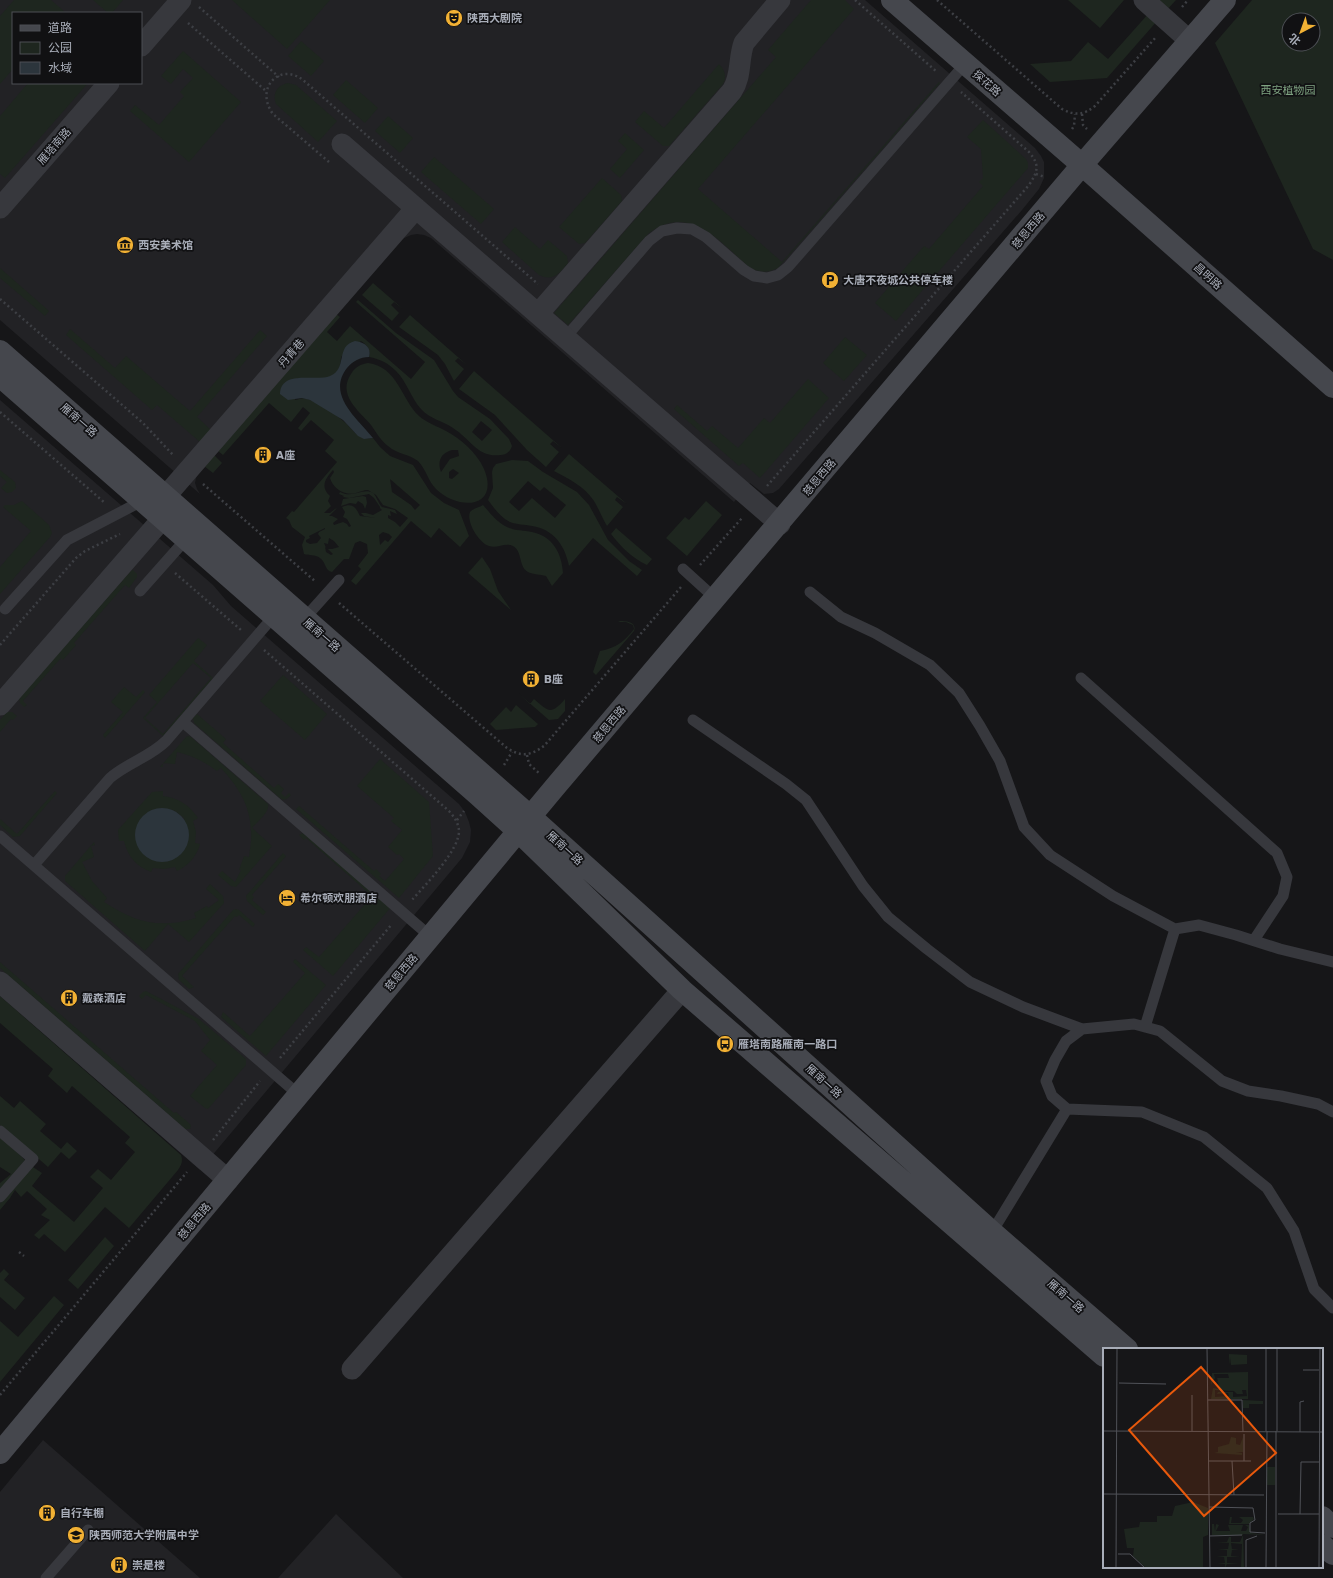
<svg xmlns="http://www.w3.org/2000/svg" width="1333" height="1578" font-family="Rubik,'Noto Sans SC',sans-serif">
	<rect width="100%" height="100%" fill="#161618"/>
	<!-- built -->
	<path fill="#222225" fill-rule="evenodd" d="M0,0H865L1035,148L1041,156L1044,162V178L1039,189L1022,210L779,489L773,493L764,494L750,483L734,502L431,238L424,235L417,234L411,235L402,239L199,472L196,478L195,483L197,489L200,494L0,320ZM13,13H141V83H13Z
		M0,400L213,585L231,606L459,804L465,812L469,822L471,830L470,842L462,858L200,1170L0,996Z
		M43,1440L200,1578H0V1492Z
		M336,1514L403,1578H278Z"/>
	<!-- green -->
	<path fill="#1e261f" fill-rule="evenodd" d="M14,0H51L66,13H13V69L0,84V16Z
		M93,0H123L112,13H108Z
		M232,0H330L287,49Z
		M811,0H845L854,9L698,189L782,262L939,82L940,83L778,268C768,273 759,273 749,267C720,242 689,202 648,234L568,325L554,313L776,57L768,50Z
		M1068,0H1124L1100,28Z
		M1154,0H1176L1166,11Z
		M1252,0H1333V260L1313,249L1215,43ZM1289,20H1313V44H1289Z
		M1149,13L1158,20L1107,78L1050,82L1030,64L1071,61L1088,42L1108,59Z
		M301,41L324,61L311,76L288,56Z
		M183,51L241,102L189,162L130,111L135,105L159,125L184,96L180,92L193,78L183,69L171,84L161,76Z
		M719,64C725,70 727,77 723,84L669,146H663L635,122L644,111L664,128Z
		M346,80L378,108L365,123L333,95Z
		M28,83H88L5,178L0,174V116Z
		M288,83L296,85L337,121L318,142L276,104C272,94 277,85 288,83Z
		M388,116L413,138L400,153L375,131Z
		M983,120L1026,159L1028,163V168L896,321L875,303L924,246L929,249L983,186L979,182L983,178L981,149L967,137Z
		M625,133L644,150L620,178L610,169L627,149L618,141Z
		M434,157L494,209L481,224L421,172Z
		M602,178L621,195L622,201L585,243L579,244L559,227Z
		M515,227L540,249L548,240L567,256L568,263C560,273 553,282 539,275L502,242Z
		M0,268L49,311L45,316L0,278Z
		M373,283L403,309L394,302L391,305L399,313L392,321L362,295Z
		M358,300L396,333L434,360L453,391L458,397L490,419L509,439L512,446C510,452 507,454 501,455C477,458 472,440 453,428C443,421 430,419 421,409C411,398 407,382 396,371C388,363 380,359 369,357C371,350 367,345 361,341L341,357C341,385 316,377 297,378L295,400C299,399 303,397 307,399C319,402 333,412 342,420C353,428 357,441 373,438L380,447L390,456L413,465L431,493L444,503L459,510L469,536L460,547L439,528L431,538L411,521L356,585L351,581L361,569L358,566L368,553L367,544L360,541L355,543L349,559H344L332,572C325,571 326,562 320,558C315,554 309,556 304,554L302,545L305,537L292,527L289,520L286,518L292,511L294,512L337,462L325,451L334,440L311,420L301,431L298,428L310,413L303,407L291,422L269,403L223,455L218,451L336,314L340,317L327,332L337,341L350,326L411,379L425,362L356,302ZM481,421L492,430L482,441L472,432ZM333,470L334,472L330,478C333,489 345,496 356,493C360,492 363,490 368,490L376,495L383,505L395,509L408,518L400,527L395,522L388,518V515L391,516L390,511L397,514L395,510L382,507C378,503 377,497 373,493C363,487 353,499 340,492L339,494L344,496L343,497L349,498L369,494L374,498L380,507V508L382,510L373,515L366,513H361L364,516L376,518L360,516C356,508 353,502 342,507L345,512L343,517L347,519L351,526L349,527L347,524L343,522L334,525L333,523L338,519L332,516H329L337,508L335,509L330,513H324L331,506L328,501L330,496C320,487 325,479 333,470ZM390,479L420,505L415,510L411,505L392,492ZM325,528V529L319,532L318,534L321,538L317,543L310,544L306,542V540L310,538L309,536ZM383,532L389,534L392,537L388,542L385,540L380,545L379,535ZM329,538L334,541L339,547L332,549H328L333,554L331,555L326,552L325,547L326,548L324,543L328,544Z
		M410,315L467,365L458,358L455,361L464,369L454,381L445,364L438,355L399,327Z
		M70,329L115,368L126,356L190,411L260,330L267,336L197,417L211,430L200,442L157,405L152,410L66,335Z
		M845,337L867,355L844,381L823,363Z
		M368,363C398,367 401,399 419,416C427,423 437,426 446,431C461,439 477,453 484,469C500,507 460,512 436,489C428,481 426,469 418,461C409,454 397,454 388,446C381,441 376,432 371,425C359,411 337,395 351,374C355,367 361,364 368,363ZM452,450H458L459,456L450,459L441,472C437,461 441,453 452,450ZM453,469L459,473L452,479L449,478V472Z
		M474,371L562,448L553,441L550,444L559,452L546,467L527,450L495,415L459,389Z
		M808,379L829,398L760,478L743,463L739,466L674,409L677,405L707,431L712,426L738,448L764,418L770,423Z
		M569,454L627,504L617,497L615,500L623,507L607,526C602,518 599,509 594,501C584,486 569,479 554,471Z
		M214,455L222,463L213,473L204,466Z
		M512,460L528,461L543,472L577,492L589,505L608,540L629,561L642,570L637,576L593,538L569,566C565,545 553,529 532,526C524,524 517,525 510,522C500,517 494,508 488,500L493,488L492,472L493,468L496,464ZM528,481L540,491L544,487L566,505L555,518L532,498L519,511L509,502Z
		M0,470L15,482L16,488L12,492L7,493L1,488L7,482L0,476Z
		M363,496L366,497L367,503L365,509L363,504L358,501L356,504L350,503L341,506L343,499Z
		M22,501L49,525L52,533L50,537L0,594V567L31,531L3,507L5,505H14Z
		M706,501L722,515L687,556L666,538L685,517L689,520Z
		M483,505C490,513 496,521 505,526C514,531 523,530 532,532C553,536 562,554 563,573L552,586L546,576C540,574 534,575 528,572C518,566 523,552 513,546C505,542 497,549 489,546C479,543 466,522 470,512C472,509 480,507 483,505Z
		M616,528L652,559L647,565C632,558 621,547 611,534Z
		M482,557L490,569L498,591L511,610L468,573Z
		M133,570L137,574V577L129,588L125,585L74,643L76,645L63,660L61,658L23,701L27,705L24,707L20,703L19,698L131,571Z
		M620,621C627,621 637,622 634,631L596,675L593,672L600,651C616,648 625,641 634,629L633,625L626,622H618Z
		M198,638L207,645L194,661L213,678L163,736L143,718L157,702L149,695ZM193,663L211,678L163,734L145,718Z
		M283,675L327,714L305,740L260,701Z
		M124,687L136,697L143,690L145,692L105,738L103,735L123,712L111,702Z
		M518,693L530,704L534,699C549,712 551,715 565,699V711L558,719L549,720Z
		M516,705L538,724L535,727L496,730L490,724L506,707L511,712Z
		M7,712H12L17,716L13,720L11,719L0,732V720Z
		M197,714L226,739L223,743L274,788L278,784L284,789L281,793L285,797L289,793L291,795C288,798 286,801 281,799L194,723L193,718Z
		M188,736L191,737L268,804C270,812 257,822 252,828L272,846L236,887L231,886L218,875L222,871L235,882L241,870H239L244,856L249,857C250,848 252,839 251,831C250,804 238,787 221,768L217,771C205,762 193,756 177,752L175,764L163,763V767H160L186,737Z
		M380,759L429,802L433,856L399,898L296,809L299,806L374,871L376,869L381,874L379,876L385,881L404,859L399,854L397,855L388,847L402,830L391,821L394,818L357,786Z
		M55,791L57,793L20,836L13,837L0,825V819L17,834Z
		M163,791V796C179,798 189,805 198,818L193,821L196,832L195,843L200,844C197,856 188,866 177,871L175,867L164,869L153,868L151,872C136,866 128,857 124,841H119L118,830L152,792ZM160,808L175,811L184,818L185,848L179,856Z
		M303,833L391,907L333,976L303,950L306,947L319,957L372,896L306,838L304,840L299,835Z
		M94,842L95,845L91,846L94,857L82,862L92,881L107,898L104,902C126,916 144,925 171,923C179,923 188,920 196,918L194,913L207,906L208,908L219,900L206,889L210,884L223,896L224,903L189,942L168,924L145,951L65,881V876Z
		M283,853L286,856L252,895L254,897L252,900L266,912L263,915L247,901L246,896Z
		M236,909L239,910L255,924L253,927L239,915L237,917L235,916L182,976L194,987L189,989L179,980L178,974L233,910Z
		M295,959L326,985L266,1056L221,1017L223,1012L250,1036L305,973L293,962Z
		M0,962L174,1113L176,1112L191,1125L190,1129H185L0,968Z
		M146,991L199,1019L246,1059V1065L208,1109L205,1108L190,1096L217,1065L201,1051L210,1040L195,1021L146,995L142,999L139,996L143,992Z
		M0,996L181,1155C183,1161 182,1164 178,1170L129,1228L105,1207L65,1252L44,1234L39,1239L34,1235L50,1220L41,1215L47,1209L27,1191L21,1197L15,1190L10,1198L0,1210V1203L31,1168L33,1167L42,1173L32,1186L74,1222L103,1188L90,1177L98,1169L111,1180L135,1152L125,1143L130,1137L72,1086L67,1093L48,1076L53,1069L0,1023Z
		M0,1096L14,1108L20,1101L46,1124L40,1131L61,1149L67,1142L77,1151L69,1159L61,1152L48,1167L0,1125Z
		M0,1136L25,1160L0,1191V1183L11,1174L0,1167Z
		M105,1237L114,1246L78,1289L68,1280Z
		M4,1269L9,1274L4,1280L25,1298L15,1310L0,1297V1273Z
		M54,1296L64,1305L0,1382V1321L18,1337Z"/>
	<!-- water -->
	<path fill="#2c353c" d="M355,341C364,342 372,347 369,357C360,357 353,361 347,368C326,395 358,419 373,438L364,439L358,436L343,420L310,400L302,398L288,400L280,394C281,369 316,382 330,376C348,369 335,346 355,341Z
		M135 835a27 27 0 1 1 54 0a27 27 0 1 1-54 0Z"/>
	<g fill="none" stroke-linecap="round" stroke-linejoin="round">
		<!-- path -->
		<path stroke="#3d3f44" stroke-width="2.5" stroke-dasharray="2 3" stroke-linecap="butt" d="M855,0L937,72
			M937,0L1062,109C1075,116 1084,115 1095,106L1156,37
			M199,7L279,77
			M1182,7L1188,0
			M188,23L266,91
			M1082,114L1083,125L1087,129
			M1072,129L1074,126L1075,114
			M329,162L273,114C254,88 280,62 303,80L538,284
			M1036,174L1045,177
			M0,299L143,423L174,456
			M0,412L105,503
			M203,484L316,582
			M767,486L1029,185C1038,171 1040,165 1029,152L961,92
			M700,565L742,518
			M175,573L241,630
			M339,603L507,748C521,757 530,756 544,746L681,587
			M0,645L76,558L85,551L120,534
			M264,650L449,811C454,817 458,822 459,830C460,850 425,885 412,900
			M527,755L529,764L540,774
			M504,765L512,752
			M457,820L464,811
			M280,1058L392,924
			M213,1140L260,1081
			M19,1252L24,1256
			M0,1395L187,1172"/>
		<!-- lane -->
		<path stroke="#37383d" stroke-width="11" d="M565,338L649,241L662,231L677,228L692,229L706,237L744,270L754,276L767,278L778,275L788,267L965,64
			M683,569L716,599
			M140,591L187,538
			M810,592L841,617L875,633L930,665L959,693L980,726L1000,761L1024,827L1050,855L1113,896L1175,929L1145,1027
			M5,609L67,540L142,501
			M304,619L339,580
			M1081,678L1277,853L1287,877L1283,896L1254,940
			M693,720L786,784L806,800L863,886L888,917L927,949L970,982L1023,1007L1082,1029
			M183,722L431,937
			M0,836L299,1095
			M34,865L110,778C127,763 150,757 166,741L274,616
			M1175,929L1199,925L1236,935L1280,949L1333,962
			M1333,1112L1318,1104L1281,1096L1248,1091L1222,1081L1160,1031L1134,1024L1082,1029L1066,1041L1055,1060L1046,1081L1052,1096L1067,1109L1142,1112L1204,1137L1267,1188L1294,1231L1314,1289L1333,1308
			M0,1131L33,1159L0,1197
			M992,1232L1067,1109
			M46,1578L88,1530"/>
		<!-- street -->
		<path stroke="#37383d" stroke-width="21" d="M1144,0L1190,41
			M141,46L181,0
			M342,144L780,524
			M0,208L109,83
			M538,314L732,91C742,76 738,59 744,43L780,0
			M165,497L416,208
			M0,705L163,518
			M0,982L228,1180
			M352,1369L682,990"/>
		<!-- secondary -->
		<path stroke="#45474d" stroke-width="22" d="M892,0L1082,165L1333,387
			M0,351L531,817L992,1232L1127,1349
			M0,376L478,795L519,832L682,990L1104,1356
			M0,1453L555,787L1082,165L1225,0
			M1322,1517L1333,1527
			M1322,1545L1333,1554"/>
	</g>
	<!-- icons -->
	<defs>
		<symbol id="theatre-disc" viewBox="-11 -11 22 22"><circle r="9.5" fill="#f2b134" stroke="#111113"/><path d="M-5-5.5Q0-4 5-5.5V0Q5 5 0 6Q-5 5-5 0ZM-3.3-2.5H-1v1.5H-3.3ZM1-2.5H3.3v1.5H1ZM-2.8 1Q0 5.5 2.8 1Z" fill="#111"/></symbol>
		<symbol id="museum-disc" viewBox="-11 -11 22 22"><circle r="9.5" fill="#f2b134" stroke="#111113"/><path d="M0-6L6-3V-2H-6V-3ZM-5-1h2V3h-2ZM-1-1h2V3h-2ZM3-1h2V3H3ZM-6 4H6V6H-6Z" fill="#111"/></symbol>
		<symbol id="parking-disc" viewBox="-11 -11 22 22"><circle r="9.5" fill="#f2b134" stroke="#111113"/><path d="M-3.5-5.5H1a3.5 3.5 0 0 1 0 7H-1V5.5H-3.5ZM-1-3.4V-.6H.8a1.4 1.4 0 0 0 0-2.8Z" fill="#111"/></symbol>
		<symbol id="building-disc" viewBox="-11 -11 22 22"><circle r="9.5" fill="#f2b134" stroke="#111113"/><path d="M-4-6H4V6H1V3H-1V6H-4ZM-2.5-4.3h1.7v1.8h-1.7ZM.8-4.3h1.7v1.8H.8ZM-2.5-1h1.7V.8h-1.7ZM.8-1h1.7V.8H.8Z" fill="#111"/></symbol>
		<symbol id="hotel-disc" viewBox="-11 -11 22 22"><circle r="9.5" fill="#f2b134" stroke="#111113"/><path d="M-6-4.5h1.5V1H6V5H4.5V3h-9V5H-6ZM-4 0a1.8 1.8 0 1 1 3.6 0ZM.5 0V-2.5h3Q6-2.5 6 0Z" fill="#111"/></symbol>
		<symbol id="bus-disc" viewBox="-11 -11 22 22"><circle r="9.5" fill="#f2b134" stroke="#111113"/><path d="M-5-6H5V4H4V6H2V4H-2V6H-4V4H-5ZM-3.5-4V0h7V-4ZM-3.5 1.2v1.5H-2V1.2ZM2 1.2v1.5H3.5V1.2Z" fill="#111"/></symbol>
		<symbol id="school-disc" viewBox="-11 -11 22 22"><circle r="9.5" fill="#f2b134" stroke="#111113"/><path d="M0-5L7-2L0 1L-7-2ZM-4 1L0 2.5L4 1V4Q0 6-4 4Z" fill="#111"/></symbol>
	</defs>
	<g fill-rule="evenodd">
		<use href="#theatre-disc" x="444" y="8" width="20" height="20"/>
		<use href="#museum-disc" x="115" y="235" width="20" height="20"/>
		<use href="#parking-disc" x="820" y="270" width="20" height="20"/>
		<use href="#building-disc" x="253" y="445" width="20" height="20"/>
		<use href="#building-disc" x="521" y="669" width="20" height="20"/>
		<use href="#hotel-disc" x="277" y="888" width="20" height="20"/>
		<use href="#building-disc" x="59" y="988" width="20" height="20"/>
		<use href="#bus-disc" x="715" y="1034" width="20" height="20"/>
		<use href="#building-disc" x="37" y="1503" width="20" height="20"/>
		<use href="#school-disc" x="66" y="1525" width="20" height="20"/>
		<use href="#building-disc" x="109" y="1555" width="20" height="20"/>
	</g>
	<g text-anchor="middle" stroke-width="3.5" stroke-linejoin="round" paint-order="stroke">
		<!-- poi labels -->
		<g font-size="11" font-weight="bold" fill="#a8adb8" stroke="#111113" text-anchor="start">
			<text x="467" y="22">陕西大剧院</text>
			<text x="138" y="249">西安美术馆</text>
			<text x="843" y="284">大唐不夜城公共停车楼</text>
			<text x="276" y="459">A座</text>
			<text x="544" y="683">B座</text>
			<text x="300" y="902">希尔顿欢朋酒店</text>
			<text x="82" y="1002">戴森酒店</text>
			<text x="738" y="1048">雁塔南路雁南一路口</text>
			<text x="60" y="1517">自行车棚</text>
			<text x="89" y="1539">陕西师范大学附属中学</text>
			<text x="132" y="1569">崇是楼</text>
		</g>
		<!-- street labels -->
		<g font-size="11" fill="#a8adb8" stroke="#111113">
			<text transform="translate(987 83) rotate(41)" y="4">探花路</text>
			<text transform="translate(54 146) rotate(-49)" y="4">雁塔南路</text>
			<text transform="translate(1028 230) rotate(-50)" y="4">慈恩西路</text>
			<text transform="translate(1208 276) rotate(42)" y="4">昌明路</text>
			<text transform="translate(291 353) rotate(-49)" y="4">丹青巷</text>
			<text transform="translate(79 420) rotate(41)" y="4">雁南一路</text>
			<text transform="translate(819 477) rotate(-50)" y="4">慈恩西路</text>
			<text transform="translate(322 635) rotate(41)" y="4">雁南一路</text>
			<text transform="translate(609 724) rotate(-50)" y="4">慈恩西路</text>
			<text transform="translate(565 848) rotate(42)" y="4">雁南一路</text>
			<text transform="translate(401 972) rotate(-50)" y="4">慈恩西路</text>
			<text transform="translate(824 1081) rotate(42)" y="4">雁南一路</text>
			<text transform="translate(194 1221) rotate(-50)" y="4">慈恩西路</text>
			<text transform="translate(1066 1296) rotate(41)" y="4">雁南一路</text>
		</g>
		<!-- park labels -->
		<g font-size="11" fill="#7fa381" stroke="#111113">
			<text x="1288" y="94">西安植物园</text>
		</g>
	</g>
	<!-- overview -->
	<g transform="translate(1103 1348)">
		<rect width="220" height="220" fill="#161618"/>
		<path d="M126,6L144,7V16L128,17L127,9L126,17ZM108,24H145V51H108L110,40L116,41L115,34L110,36L115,33L114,30H126L125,26H111L112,30L108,37L109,25H144ZM112,42L131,43L134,46H140L139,42H143L144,48L130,49V44H115L114,46L125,45L126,48L112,49ZM140,52L160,53V56H146V60H140ZM128,89L133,90V96L137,97L140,89V104H133L139,105V107L111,105L115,104V99L126,96ZM164,119H172V137H164ZM90,154L105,160V187L100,189V220H43L30,208L31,200H24L21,181L36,179L37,174H54V168H69L72,158ZM127,169H129L128,175H138L140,172L136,169H150L151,171L146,176H126ZM109,176H111L112,183L113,176L116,177L113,183H127L125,177H140L138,183H143L145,179L142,177H146L148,185L162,187L140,186L141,220H138L139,196L128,195L129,201H136L129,202L128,208L137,209H124V215L136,216H124L122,220V216H114L122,215L121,209L113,208H124V202L114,201H125L126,195L113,194H124L126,189H128V194H137L140,187H109Z" fill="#1e261f" fill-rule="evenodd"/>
		<path fill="none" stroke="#505258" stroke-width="1" d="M104,0L107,220M163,0V83M174,0V83M200,22H216M16,35L63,36M105,52H139L140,84M0,83L220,84M89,83V47M173,83V220M197,84V54L201,53M106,113H148M129,113L131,147M141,113V86M0,146L161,147M106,159L150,160L152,172L147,175V184L162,185M175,166H216M197,166L198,114H216M106,188L139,187M15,206H27L42,220M13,220L14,0M143,220V192L154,188M163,220L164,83M216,220L217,0"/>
		<path fill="#e8590c" fill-opacity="0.15" stroke="#e8590c" stroke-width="2" d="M98,19L173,105L101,168L26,82Z"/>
		<rect width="220" height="220" fill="none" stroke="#a8adb8" stroke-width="2"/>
	</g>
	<!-- legend -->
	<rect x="12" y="12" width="130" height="72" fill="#111113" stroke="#4d4f55"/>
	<rect x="20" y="25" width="20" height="6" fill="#45474d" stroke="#4d4f55"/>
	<text x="48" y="32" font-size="12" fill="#a8adb8">道路</text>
	<rect x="20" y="42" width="20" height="12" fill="#1e261f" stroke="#4d4f55"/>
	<text x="48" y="52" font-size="12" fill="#a8adb8">公园</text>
	<rect x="20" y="62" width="20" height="12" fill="#2c353c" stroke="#4d4f55"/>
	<text x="48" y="72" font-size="12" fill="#a8adb8">水域</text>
	<!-- north arrow -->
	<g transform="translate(1301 32) rotate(221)"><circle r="19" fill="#111113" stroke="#4d4f55"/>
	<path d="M0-3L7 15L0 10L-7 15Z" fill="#f2b134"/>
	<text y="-6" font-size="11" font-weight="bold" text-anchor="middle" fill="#a8adb8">北</text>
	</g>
</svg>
